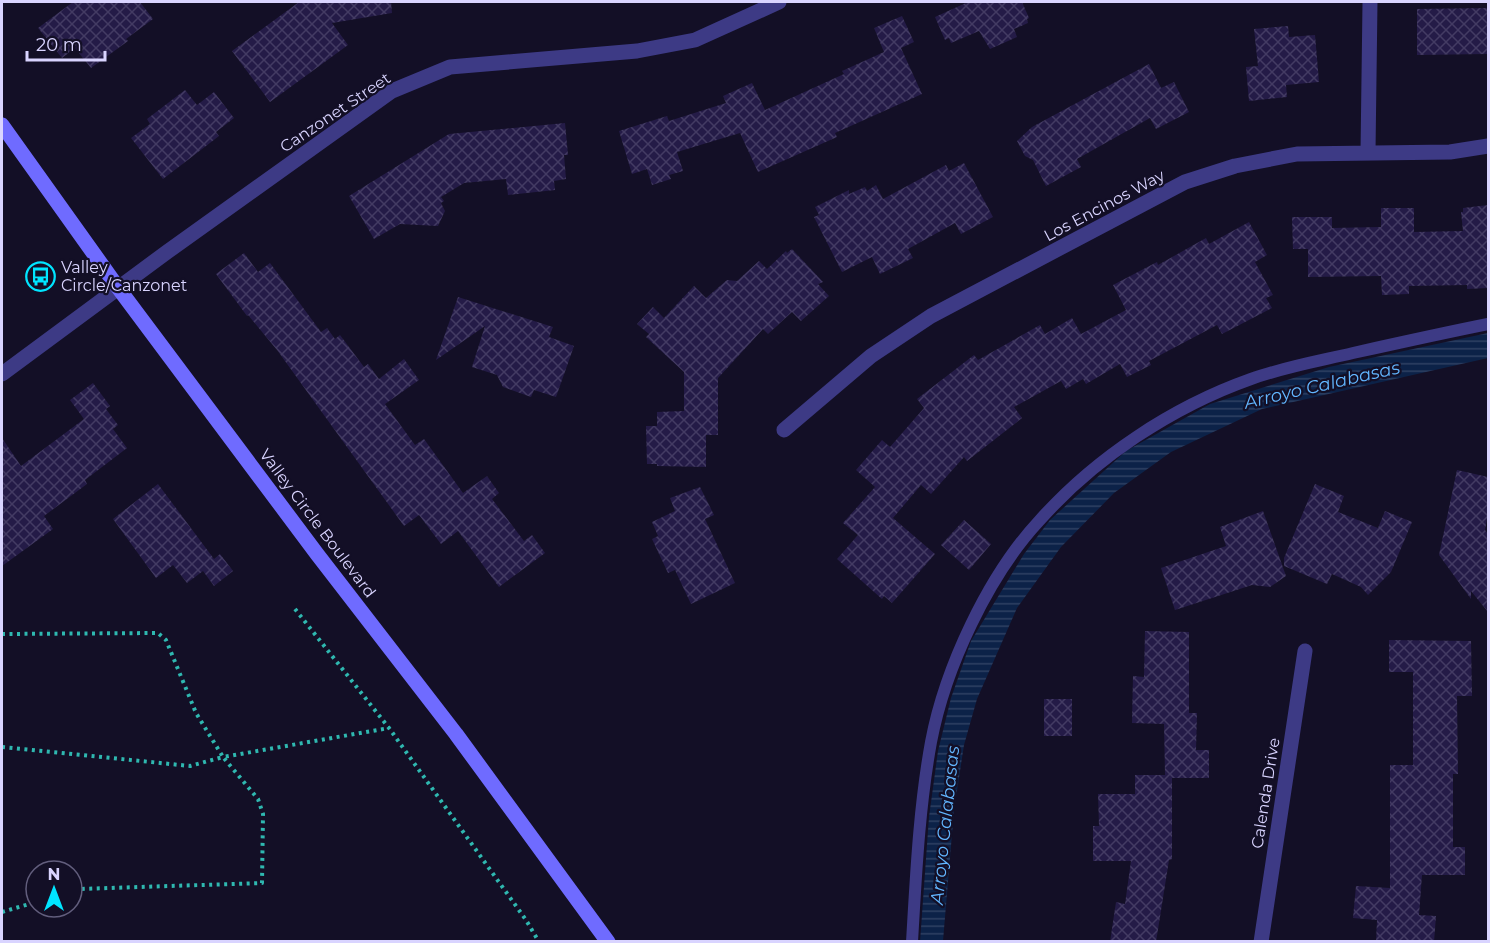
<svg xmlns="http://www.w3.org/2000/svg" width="1490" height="943" font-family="Montserrat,sans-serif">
	<defs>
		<pattern id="water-rules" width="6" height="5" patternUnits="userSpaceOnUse" patternTransform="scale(1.5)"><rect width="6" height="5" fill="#0c2248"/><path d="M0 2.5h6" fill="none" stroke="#2f4163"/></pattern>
		<pattern id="building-cross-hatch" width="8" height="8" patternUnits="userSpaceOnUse" patternTransform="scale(1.5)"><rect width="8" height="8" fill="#241b47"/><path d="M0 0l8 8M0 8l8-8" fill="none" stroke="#433b63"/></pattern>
	</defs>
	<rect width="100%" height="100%" fill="#130f26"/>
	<!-- water -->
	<path fill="url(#water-rules)" d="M1488,333V358L1262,409L1171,452L1114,493L1061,547L1017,608L977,699L964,745L954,810L943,941L920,942L929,817L938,751L951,698L971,641L1024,554L1050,520L1126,451L1210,404L1329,367Z"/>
	<!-- building -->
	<path fill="url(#building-cross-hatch)" d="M73,2H140L153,19L126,39L128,41L91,68L75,48L62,58L38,28Z
		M299,2H391L392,13L332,23L348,45L270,102L232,51Z
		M968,2H1022L1029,18L1027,19L1028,23L1014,29L1017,37L990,49L979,31L951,43L949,38L945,40L935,17Z
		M1488,8V54L1417,55V9Z
		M902,16L914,42L901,48L922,94L835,133L837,137L758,172L740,133L677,152L683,171L669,175L671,179L652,185L647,169L632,174L619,131L667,116L669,121L726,103L723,96L752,83L765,110L844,74L842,71L884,52L874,28Z
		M1288,26L1289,37L1315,35L1319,82L1286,85L1287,97L1249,101L1246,67L1258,66L1254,29Z
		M1149,64L1161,88L1174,82L1189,112L1156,129L1150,118L1077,159L1081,167L1046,186L1033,160L1025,156L1017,141L1032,127Z
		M185,90L197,105L214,92L234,118L216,132L219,136L163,179L131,138L150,124L147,119Z
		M565,123L568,155H564L566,179L554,181L555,190L508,195L506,179L464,183L441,197L444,201L441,203L445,211L438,226L400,224L374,239L349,196L449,134Z
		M964,163L993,217L961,234L955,223L908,249L913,258L880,274L872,257L842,272L814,217L819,215L815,207L849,190V194L865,187L867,191L876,185L883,199L946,165L949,171Z
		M1488,205V288L1467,289V285L1409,286V294L1382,295L1381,276L1308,277V249H1293L1292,217H1332V228L1381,227V208H1414V232L1463,231L1461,212H1463V208Z
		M1249,222L1267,255L1255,262L1273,295L1266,298L1272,308L1222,334L1217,325L1149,361L1151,365L1127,377L1120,364L1086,384L1083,379L1066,389L1061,381L1014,407L1022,418L967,461L964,457L931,494L921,485L893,518L935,554L892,603L884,596L882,599L837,559L858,535L843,523L875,487L856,470L882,440L890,447L924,408L917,399L974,355L978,360L1040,325L1045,334L1072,318L1081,334L1126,310L1113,285L1157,262L1158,265L1206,238L1209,244Z
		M792,249L823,282L818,284L829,296L801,321L792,312L768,334L763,329L718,378V435H706V467L657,466V464H647L646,426H657V412L684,411V372L646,337L649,334L637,324L653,307L664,318L694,286L706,298L727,280L737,281L759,261L767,269L786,251L787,253Z
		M244,253L258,272L270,263L321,332L327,328L335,339L340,335L364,367L368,364L379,379L404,359L419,380L385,404L415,445L424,439L463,493L487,476L499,493L492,499L524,541L532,535L545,553L499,587L458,531L441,544L419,515L404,526L277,350L248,315L247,316L216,274Z
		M458,297L553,327L549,337L574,346L556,397L534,390L531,397L503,387L497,375L472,367L485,326L436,360Z
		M93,383L110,406L106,409L118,425L113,429L127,448L85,480L87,484L44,516L53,529L2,566V438L21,466L84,419L70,400Z
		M1457,470L1488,477L1487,491L1488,513L1485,530L1488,534V612L1471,591V599L1439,555Z
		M158,484L214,559L220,554L233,571L214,586L203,571L187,583L173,565L156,578L113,519Z
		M1315,484L1344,496L1338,512L1378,528L1385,511L1412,522L1391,572L1368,595L1361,587L1332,574L1327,584L1284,566V558Z
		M700,487L714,515L705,519L735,583L691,604L675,570L668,573L652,539L658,536L652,522L675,511L670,498Z
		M1263,511L1286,576L1270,587L1252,585L1175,610L1161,568L1226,546L1220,527Z
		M964,520L991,544L969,570L941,545Z
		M1145,631L1189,632V713H1197L1196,750H1209V778H1172V859L1169,860L1156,942H1110L1116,902L1125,904L1131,861H1093V826H1099L1098,794H1135V775H1165L1164,724L1132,723L1133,676L1144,677Z
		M1389,640L1471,641L1472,696H1457L1458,774H1453V847H1465V875H1422L1419,915L1436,916L1434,942H1376L1377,920L1353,918L1356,886L1390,888V765H1413V672H1389Z
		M1044,699H1072V736H1044Z"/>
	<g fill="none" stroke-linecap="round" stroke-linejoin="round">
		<!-- path -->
		<path stroke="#2fb8b0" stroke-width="4" stroke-dasharray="3 4.5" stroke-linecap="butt" d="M295,609L389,728L526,920L539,942
			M2,634L158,633L166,640L196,713L223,757L389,728
			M2,747L190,766L223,757L258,799L263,814L262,883L79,889L72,891
			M2,912L36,902"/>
		<!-- lane -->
		<path stroke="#3d3a85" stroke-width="12" d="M912,942C916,875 919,808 931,742C945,668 988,576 1039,521C1095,458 1172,407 1251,379C1284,367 1319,361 1353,353C1398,343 1443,333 1488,324"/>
		<!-- street -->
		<path stroke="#3d3a85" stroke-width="15" d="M1368,152L1370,2
			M2,374L167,252L392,91L450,67L637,51L695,40L779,2
			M784,430L871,356L931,316L1185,182L1235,166L1297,154L1450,152L1488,146
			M1261,942L1305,651"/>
		<!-- secondary -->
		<path stroke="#6f6bff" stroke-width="15" d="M2,125L119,289L317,554L456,734L608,942"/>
	</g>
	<!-- icons -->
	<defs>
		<symbol id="bus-ring" viewBox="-11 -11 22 22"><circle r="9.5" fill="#130f26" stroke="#00e5ff" stroke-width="1.5"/><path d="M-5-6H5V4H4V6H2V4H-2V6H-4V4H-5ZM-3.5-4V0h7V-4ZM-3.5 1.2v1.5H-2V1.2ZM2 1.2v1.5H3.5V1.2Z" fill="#00e5ff"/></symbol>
	</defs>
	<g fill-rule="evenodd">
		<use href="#bus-ring" x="24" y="260" width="33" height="33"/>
	</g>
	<g text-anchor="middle" stroke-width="4.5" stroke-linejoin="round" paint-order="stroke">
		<!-- street labels -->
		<g font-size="16" fill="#d9d4ff" stroke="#130f26">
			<text transform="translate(335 112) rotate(-34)" y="6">Canzonet Street</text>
			<text transform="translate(1104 205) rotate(-28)" y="6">Los Encinos Way</text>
			<text transform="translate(318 523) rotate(53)" y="6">Valley Circle Boulevard</text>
			<text transform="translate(1265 793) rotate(-81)" y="6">Calenda Drive</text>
		</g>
		<!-- poi labels -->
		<g font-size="16" fill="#d9d4ff" stroke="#130f26" text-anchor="start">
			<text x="61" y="273">Valley<tspan x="61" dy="18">Circle/Canzonet</tspan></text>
		</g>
		<!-- water labels -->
		<g font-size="18" font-style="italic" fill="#62b6ff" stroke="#130f26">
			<text transform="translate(1322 385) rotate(-13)" y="6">Arroyo Calabasas</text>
			<text transform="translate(945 825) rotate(-84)" y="6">Arroyo Calabasas</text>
		</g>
	</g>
	<!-- border -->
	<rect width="1490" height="943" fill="none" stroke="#d9d4ff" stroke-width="6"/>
	<!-- north arrow -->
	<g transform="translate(54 889)"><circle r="28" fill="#130f26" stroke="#625e7d" stroke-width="1.5"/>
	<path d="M0-4.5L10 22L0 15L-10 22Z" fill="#00e5ff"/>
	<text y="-9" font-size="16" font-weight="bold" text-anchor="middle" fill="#d9d4ff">N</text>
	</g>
	<!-- scale -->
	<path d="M27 51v9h78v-9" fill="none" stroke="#d9d4ff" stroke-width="3"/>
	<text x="36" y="51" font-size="18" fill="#d9d4ff" stroke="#130f26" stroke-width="4.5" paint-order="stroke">20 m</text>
</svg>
